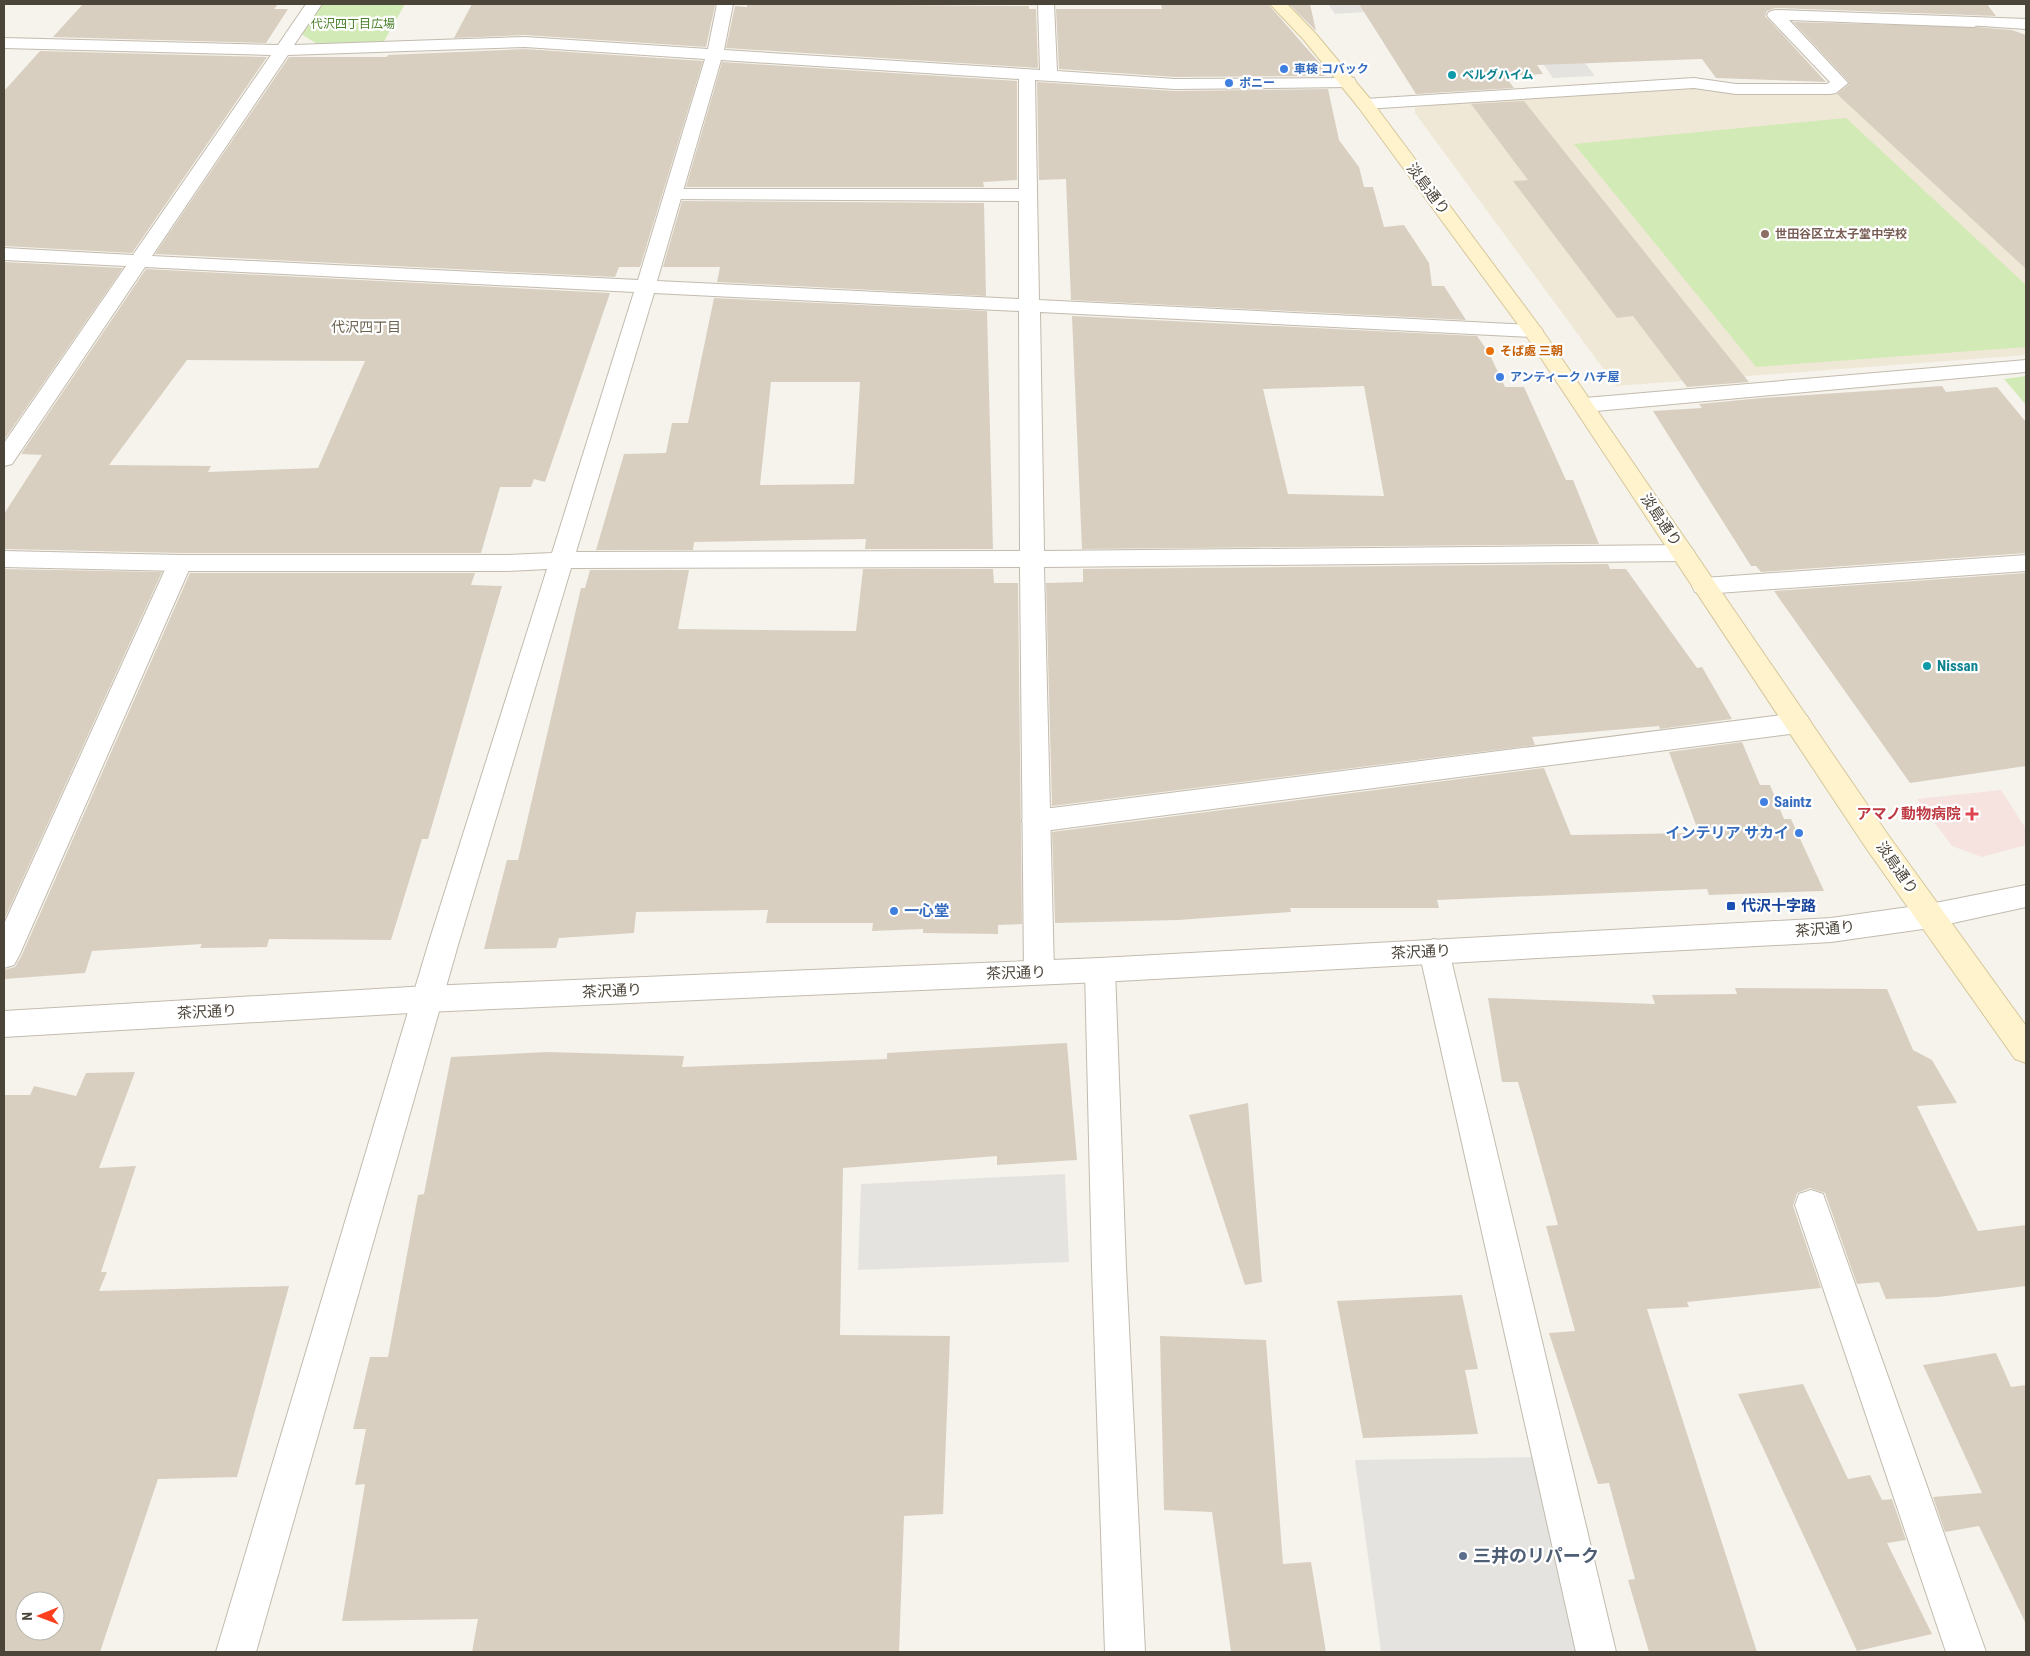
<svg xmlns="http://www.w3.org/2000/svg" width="2030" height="1656" font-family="'Roboto Condensed','Noto Sans JP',sans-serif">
	<rect width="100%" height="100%" fill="#f6f3ec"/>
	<!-- education -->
	<path fill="#efe8d6" d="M1998,84L2026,109V355L1616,386L1415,113V108L1423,106L1702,87L1726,92Z"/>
	<!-- medical -->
	<path fill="#f6e3e0" d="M2001,790L2026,829V845L1982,857L1952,846L1917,799Z"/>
	<!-- green -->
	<path fill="#d2eab5" d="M320,4H405L383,43L319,45L301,34Z
		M1846,118L2026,285V347L1756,367L1574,144Z
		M2026,376V405L2004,379Z"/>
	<!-- parking -->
	<path fill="#e5e3e0" d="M1328,4H1421L1435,22L1398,10L1335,14Z
		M1558,27L1595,76L1553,78L1519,29Z
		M1065,1174L1069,1262L858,1270L861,1184Z
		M1538,1457L1576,1652H1381L1355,1460Z"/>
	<!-- building -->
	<path fill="#d8cfc1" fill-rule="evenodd" d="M83,4H278L274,9H288L266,43L53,37Z
		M472,4H691L715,5L706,47L525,35L454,38Z
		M747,4L1029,6V9H1036L1038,68L726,48L735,6L747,7Z
		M1161,4H1268L1323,67L1325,76L1175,77L1059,69L1056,9H1162Z
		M1289,4H1310L1316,31Z
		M1359,4H1987L1996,16L1775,8L1767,11L1765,16L1768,19L1826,82L1716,78L1702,59L1537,65L1543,74L1505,76L1514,88L1416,94Z
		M1793,22L1977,27L2012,30L2026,35V269L1837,94L1849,84V82Z
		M525,49L703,61L640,267H619L615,277L155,254L289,57H387L388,55Z
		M40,51L267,57L132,253L4,246V91Z
		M722,62L1017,81V180L983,182L984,187H686Z
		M1037,82L1175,91L1328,89L1339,140L1359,167L1364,187H1373L1384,227L1404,225L1429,263L1432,286H1444L1466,320L1071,300L1066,179L1039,180Z
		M1524,101L1690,309L1749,382L1687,387L1633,316L1617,318L1513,181L1528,180L1471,104Z
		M682,201L984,203L986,296L717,282L720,267H663Z
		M4,262L123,268L4,440Z
		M146,269L610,293L545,482L534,479L531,487H500L481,553H180L4,549V514L42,455L21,454ZM187,360L365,361L318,468L208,472L211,466L109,465Z
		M714,298L987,311L993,549H865L866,539L694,542L693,550H596L624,454L666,453L672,423H688ZM771,382H860L854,484L760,485Z
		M1072,316L1477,336L1489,353L1505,387H1524L1566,480H1573L1599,544L1082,549ZM1364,386L1384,496L1288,494L1263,389Z
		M1942,386L1946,392L1997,387L2026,422V553L1761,572L1756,566H1751L1653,411L1702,408L1699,404L1762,398Z
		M1608,564L1610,569H1626L1697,668L1702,667L1732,719L1660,729L1659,726L1532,737L1535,745L1052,806L1046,583L1083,582V569Z
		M4,569L162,572L4,920Z
		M863,569H993L994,583H1018L1022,924L998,925V934L923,933V929L872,931L873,923H766L768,910L636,912L634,933L559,938L556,948L484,949L507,860H518L581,588H585L590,570H689L678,629L856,631Z
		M190,573H475L471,585L502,586L428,839H422L391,940L269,939L267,947L200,948L202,944L92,951L85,973L4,979V970L15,967L21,957Z
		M2026,573V766L1910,783L1774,591Z
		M1742,742L1760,785H1770L1784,819H1791L1824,891L1709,895L1707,889L1437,900L1439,908H1290L1291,912L1178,920L1055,923L1052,832L1544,768L1571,835L1699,833L1669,752Z
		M1735,988L1887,989L1913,1050L1932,1060L1957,1103L1917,1106L1978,1231L2026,1225V1286L1938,1297L1886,1299L1879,1282L1857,1284L1825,1193L1810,1188L1797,1193L1793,1206L1821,1288L1687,1302L1689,1307L1647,1309L1757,1652H1649L1628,1580L1635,1579L1609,1483L1598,1484L1549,1333L1575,1331L1546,1226L1558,1225L1518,1082H1502L1488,998L1655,1004L1652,995L1737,994Z
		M1067,1043L1077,1160L997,1165V1156L843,1168L840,1335L950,1336L943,1514L904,1516L899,1652H472L478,1619L342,1621L365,1484L355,1485L366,1429H353L370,1357H388L418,1195L424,1194L451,1057L548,1052L684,1056L682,1067L887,1059V1053Z
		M135,1072L99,1168L136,1166L101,1272H107L99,1291L289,1286L237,1477L158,1479L100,1652H4V1095H30L34,1086L76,1096L86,1073ZM25,1601H55V1631H25Z
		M1248,1103L1262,1282L1245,1285L1189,1115Z
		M1462,1295L1478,1369L1465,1370L1478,1434L1363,1438L1337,1301Z
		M1160,1336L1266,1340L1283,1564L1311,1562L1326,1652H1231L1212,1512L1164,1510Z
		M1996,1353L2011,1387L2026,1385V1624L1979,1526L1945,1532L1933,1497L1982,1493L1923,1365Z
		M1803,1384L1848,1479L1870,1475L1882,1500L1892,1499L1906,1540L1887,1543L1932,1634L1857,1651L1738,1394Z"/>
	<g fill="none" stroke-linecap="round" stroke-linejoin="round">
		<defs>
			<path id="service" d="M1775,10L1974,17L1982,22L1974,27L1789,20L1848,83L1836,93L1830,94H1736L1694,88L1365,109L1359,108L1356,104L1359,100L1365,99L1694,78L1736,84H1827L1830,82L1769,18L1767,15L1769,12Z
				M674,189H1027L1034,191L1036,195L1034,199L1027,201L667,199L665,195L667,191Z
				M180,555L188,557L192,563L19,956L14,965L4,968V924L168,563L172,557Z
				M2026,555V571L1704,594L1695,592L1692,586L1695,580L1704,578Z
				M1798,713L1807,716L1811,723L1807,730L1798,733L1036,832L1026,829L1022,821L1026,813L1036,810Z
				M1434,939L1444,942L1449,951L1616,1652H1576L1419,951L1424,942Z
				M1811,1190L1823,1194L1827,1205L1986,1652H1946L1795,1205L1799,1194Z"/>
			<path id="minor" d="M306,4H322L294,45L525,37L708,49L717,4H733L724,50L1040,70L1038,4H1054L1057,71L1175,79L1354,78L1356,82L1354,86L1348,87L1175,89L1035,80L1039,300L1533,325L1540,327L1543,331L1540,335L1533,337L1040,312L1044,551L1683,545L1691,547L1695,553L1691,559L1683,561L1044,567L1054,972L1049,981L1039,984L1029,981L1024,972L1020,567L571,568L458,945L256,1652H216L428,945L547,569L506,571H180L4,567V551L180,555H506L552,553L634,292L145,267L12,464L4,466V443L126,266L4,260V248L133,255L271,55L4,48V38L278,45ZM525,47L705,59L638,280L152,256L288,55ZM721,60L1019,79V299L657,281ZM654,293L1019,311L1020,551L576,552Z
				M1974,17L2026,19V29L1968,25L1966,22Z
				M2026,360V372L1585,412L1577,410L1574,405L1577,400L1585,398Z
				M1100,958L1110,961L1115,970L1126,1267L1145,1652H1105L1092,1267L1085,970L1090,961Z"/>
			<path id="tertiary" d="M2026,885V907L1930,928L1831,942L1100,982L427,1012L4,1037V1011L427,986L1100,958L1831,918L1930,904Z"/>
			<path id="secondary" d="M1270,4H1287L1316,34L1371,100L1540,327L1886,832L2026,1026V1063L2015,1059L1866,848L1525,334L1359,108L1304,40Z"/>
		</defs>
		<!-- service casing -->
		<use href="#service" stroke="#c2bbae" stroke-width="2"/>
		<!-- minor casing -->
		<use href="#minor" stroke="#c2bbae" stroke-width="2"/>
		<!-- tertiary casing -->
		<use href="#tertiary" stroke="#c2bbae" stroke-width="2"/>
		<!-- secondary casing -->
		<use href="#secondary" stroke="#d6c79b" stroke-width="2"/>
		<!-- service -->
		<use href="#service" fill="#fff" fill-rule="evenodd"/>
		<!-- minor -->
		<use href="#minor" fill="#fff" fill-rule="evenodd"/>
		<!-- tertiary -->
		<use href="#tertiary" fill="#fff" fill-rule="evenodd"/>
		<!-- secondary -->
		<use href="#secondary" fill="#fff3cd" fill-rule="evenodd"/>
	</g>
	<!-- markers -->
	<g fill="#3f7fe0" stroke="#fff" stroke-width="2">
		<circle cx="1284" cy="69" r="5"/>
		<circle cx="1229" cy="83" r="5"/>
		<circle cx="1500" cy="377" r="5"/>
		<circle cx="1764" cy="802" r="5"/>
		<circle cx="1799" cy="833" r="5"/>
		<circle cx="894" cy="911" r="5"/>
	</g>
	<g fill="#0f9aa8" stroke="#fff" stroke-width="2">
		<circle cx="1452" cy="75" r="5"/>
		<circle cx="1927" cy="666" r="5"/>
	</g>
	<circle fill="#8d6e63" stroke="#fff" stroke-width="2" cx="1765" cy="234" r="5"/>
	<circle fill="#e8710a" stroke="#fff" stroke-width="2" cx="1490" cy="351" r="5"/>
	<path fill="#e0444e" stroke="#fff" stroke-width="2" d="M1969.5 806.5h5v5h5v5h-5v5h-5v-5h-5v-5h5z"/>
	<rect fill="#1a4fb4" stroke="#fff" stroke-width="2" x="1726" y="901" width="10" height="10" rx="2.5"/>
	<circle fill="#5c6f8a" stroke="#fff" stroke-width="2" cx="1463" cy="1556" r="5"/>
	<g text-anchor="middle" stroke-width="4.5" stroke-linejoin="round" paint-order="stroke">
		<!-- far-park labels -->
		<g font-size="12" fill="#4a7f2a" stroke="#fff">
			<text x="353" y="28">代沢四丁目広場</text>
		</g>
		<!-- far-shop labels -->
		<g font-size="12" font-weight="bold" fill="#366cbe" stroke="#fff" text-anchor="start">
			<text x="1294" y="73">車検 コバック</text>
			<text x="1239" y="87">ポニー</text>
			<text x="1510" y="381">アンティーク ハチ屋</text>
		</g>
		<!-- far-culture labels -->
		<g font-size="12" font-weight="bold" fill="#0d838f" stroke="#fff" text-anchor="start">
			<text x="1462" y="79">ベルグハイム</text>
		</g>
		<!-- far-education labels -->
		<g font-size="12" font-weight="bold" fill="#785e54" stroke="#fff" text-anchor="start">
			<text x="1775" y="238">世田谷区立太子堂中学校</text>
		</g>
		<!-- far-food labels -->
		<g font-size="12" font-weight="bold" fill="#c56008" stroke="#fff" text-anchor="start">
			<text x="1500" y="355">そば處 三朝</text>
		</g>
		<!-- far-neighbourhood labels -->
		<g font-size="14" fill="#6e6250" stroke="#fff">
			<text x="366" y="332">代沢四丁目</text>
		</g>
		<!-- street labels -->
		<g font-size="15" fill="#4b4439" stroke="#fff">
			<text transform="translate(1428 189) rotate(53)" y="5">淡島通り</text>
			<text transform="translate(1661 520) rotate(56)" y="5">淡島通り</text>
			<text transform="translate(1897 868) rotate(55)" y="5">淡島通り</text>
			<text transform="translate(1825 929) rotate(-5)" y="5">茶沢通り</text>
			<text transform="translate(1421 952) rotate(-3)" y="5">茶沢通り</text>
			<text transform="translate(1016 973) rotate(-2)" y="5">茶沢通り</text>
			<text transform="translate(612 991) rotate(-3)" y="5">茶沢通り</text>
			<text transform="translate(207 1012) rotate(-3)" y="5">茶沢通り</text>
		</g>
		<!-- culture labels -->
		<g font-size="15" font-weight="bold" fill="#0d838f" stroke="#fff" text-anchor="start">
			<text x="1937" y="671">Nissan</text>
		</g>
		<!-- shop labels -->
		<g font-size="15" font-weight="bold" fill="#366cbe" stroke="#fff" text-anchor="start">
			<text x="1774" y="807">Saintz</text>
			<text x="1789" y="838" text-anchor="end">インテリア サカイ</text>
			<text x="904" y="916">一心堂</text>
		</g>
		<!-- health labels -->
		<g font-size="15" font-weight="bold" fill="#be3a42" stroke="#fff" text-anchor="end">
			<text x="1961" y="819">アマノ動物病院</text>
		</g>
		<!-- transit labels -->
		<g font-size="15" font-weight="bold" fill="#164399" stroke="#fff" text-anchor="start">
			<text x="1741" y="911">代沢十字路</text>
		</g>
		<!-- near-service labels -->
		<g font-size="18" font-weight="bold" fill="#4e5e75" stroke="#fff" text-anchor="start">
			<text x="1473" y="1562">三井のリパーク</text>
		</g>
	</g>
	<!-- border -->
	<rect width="2030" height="1656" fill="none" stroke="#4b4439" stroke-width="10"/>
	<!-- north arrow -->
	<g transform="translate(40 1616) rotate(269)"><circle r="24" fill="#ffffff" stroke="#b7b4b0"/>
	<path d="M0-4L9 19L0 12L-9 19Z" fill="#fc3f1d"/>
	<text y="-8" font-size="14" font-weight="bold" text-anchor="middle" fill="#4b4439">N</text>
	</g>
</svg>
